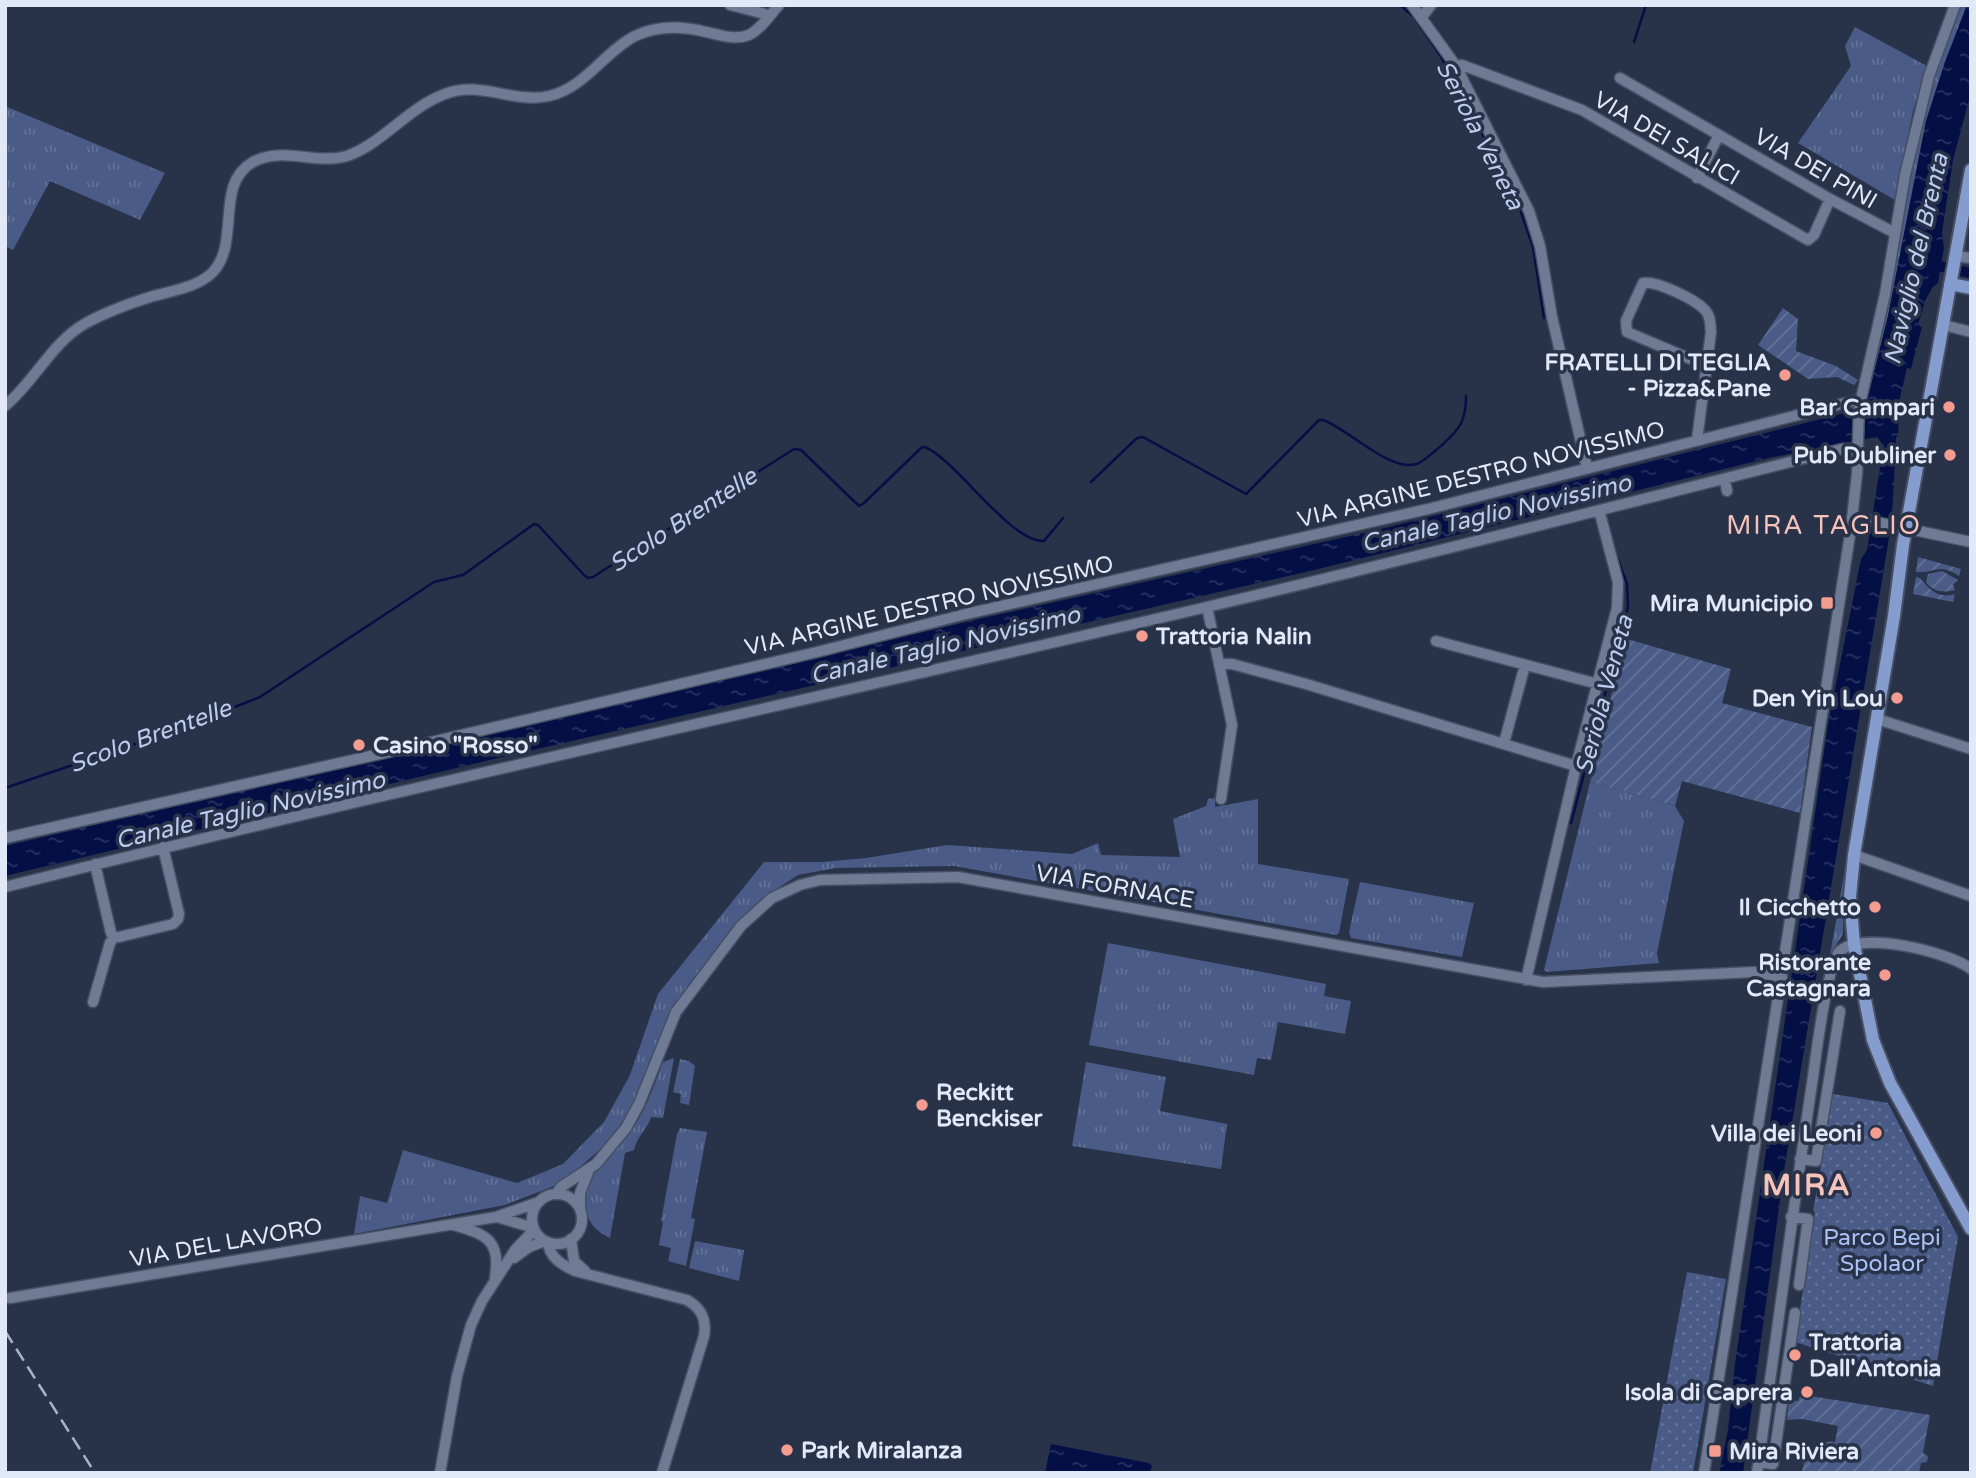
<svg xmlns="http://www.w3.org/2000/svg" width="1976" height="1478" font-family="'Varela Round',sans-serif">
	<defs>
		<pattern id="grass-tufts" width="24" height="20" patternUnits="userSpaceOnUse" patternTransform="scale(1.75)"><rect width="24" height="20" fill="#495b86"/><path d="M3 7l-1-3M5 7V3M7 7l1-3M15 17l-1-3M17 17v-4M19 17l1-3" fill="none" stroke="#637398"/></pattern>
		<pattern id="park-dots" width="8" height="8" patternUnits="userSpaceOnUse" patternTransform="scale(1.75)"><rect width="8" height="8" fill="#495b86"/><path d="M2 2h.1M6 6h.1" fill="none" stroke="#637398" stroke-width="1.8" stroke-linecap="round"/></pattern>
		<pattern id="garden-furrows" width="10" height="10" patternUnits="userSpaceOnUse" patternTransform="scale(1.75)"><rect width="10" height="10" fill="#495b86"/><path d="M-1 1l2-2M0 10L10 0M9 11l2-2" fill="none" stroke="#637398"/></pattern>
		<pattern id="water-ripples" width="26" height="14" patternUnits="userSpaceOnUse" patternTransform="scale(1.75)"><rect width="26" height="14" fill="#041045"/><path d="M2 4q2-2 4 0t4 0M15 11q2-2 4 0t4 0" fill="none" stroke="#283361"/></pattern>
	</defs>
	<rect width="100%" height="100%" fill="#283249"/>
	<!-- grass -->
	<path fill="url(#grass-tufts)" d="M1959,5H1967L1945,62L1926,121L1888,316L1869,392L1909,169L1923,106Z
		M1855,27L1927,66L1913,111L1895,200L1798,143L1851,66L1845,46Z
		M5,106L165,173L140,220L50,181L13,250L5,246Z
		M1590,782L1675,806L1684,821L1657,953L1659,963L1547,972L1544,970Z
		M1215,798V807L1258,799V864L1349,879L1339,933L1336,935L954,866L836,868L798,875L766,896L739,920L689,984L674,1007L631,1109L620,1125L605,1145L562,1183L505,1205L354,1234L360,1196L387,1203L403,1150L517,1183L563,1164L604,1122L630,1075L658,994L764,862H822L866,858L947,845L1072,854L1098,843L1101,855L1180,857L1173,819L1206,806L1208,799Z
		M1845,869L1843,934L1830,955Z
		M1360,882L1474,903L1462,957L1351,938L1349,932Z
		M1108,943L1326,984L1324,996L1351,1001L1345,1034L1278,1022L1271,1060L1257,1058L1254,1075L1089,1045Z
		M674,1058L663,1118L651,1117C648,1129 638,1134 634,1150L625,1153L610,1238C597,1231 590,1226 586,1211C579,1174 609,1161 628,1135C645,1113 653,1088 663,1062Z
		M680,1059L689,1061L695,1066L689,1105L680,1103L681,1094L673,1092Z
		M1086,1062L1166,1077L1160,1111L1227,1124L1221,1169L1072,1146Z
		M680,1128L707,1132L691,1218L695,1219L686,1266L668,1261L671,1248L659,1245L663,1222L661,1221L677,1134Z
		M695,1241L744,1250L739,1281L689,1268Z"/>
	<!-- park -->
	<path fill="url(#park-dots)" d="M1833,1094L1888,1103L1958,1237L1933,1386L1795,1342L1815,1212L1813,1211Z
		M1687,1272L1726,1279L1693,1473H1650Z"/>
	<!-- garden -->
	<path fill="url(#garden-furrows)" d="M1783,308L1798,319L1796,351L1836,366L1858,380L1854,385L1837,377L1808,379L1758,345Z
		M1918,557L1961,569L1959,576C1937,562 1936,574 1916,572Z
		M1942,571L1958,580L1953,584L1955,590C1944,593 1933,592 1926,582L1928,574Z
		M1916,577L1920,578C1930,590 1938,599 1955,594L1953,602L1913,594Z
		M1627,639L1731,669L1722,703L1812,727L1800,813L1682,781L1675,806L1590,782L1599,751L1594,745L1597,734L1601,732Z
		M1804,1395L1930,1415L1923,1453L1928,1456L1927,1462L1921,1463L1919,1473H1802C1805,1451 1813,1440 1835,1442L1838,1426L1802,1419L1787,1420L1789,1400L1798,1401L1800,1396Z"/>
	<!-- water -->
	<path fill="url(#water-ripples)" d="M1967,5H1971V93L1953,160L1942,233L1944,248L1938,283L1932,288L1925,301L1918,325L1922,327L1911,369L1907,368L1900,398L1898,436L1896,437V446H1893L1892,461L1895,462L1892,514L1887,528L1890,532L1784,1171L1743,1473H1719L1728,1430L1735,1364L1828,724L1861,559L1867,550L1881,461L1883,460L1884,446L1877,437L1769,458L1314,570L494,759L5,876V846L988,617L1377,530L1865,408L1888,316L1926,121L1945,62Z
		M1051,1444L1149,1463L1152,1466L1150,1473H1045Z"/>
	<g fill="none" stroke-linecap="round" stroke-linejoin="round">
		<!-- stream -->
		<path stroke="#041045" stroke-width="2.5" d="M1400,5L1414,17L1440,55L1516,197L1533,247L1544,318
			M1634,42L1646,5
			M1091,482L1137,438L1143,437L1246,494L1319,420H1323C1349,429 1392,475 1419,463C1427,459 1434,451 1441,446C1460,429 1466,421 1466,396
			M5,788L176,730L260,697L434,582L463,575L534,524L538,525L584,575L588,578L593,577L794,449L801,450L859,506L864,503L921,448L925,447C956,460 1011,543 1044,541L1063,518
			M1571,823L1628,607L1627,584L1614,549"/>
		<!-- canal -->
		<path stroke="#041045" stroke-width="10" d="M1929,264L1971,273"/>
		<defs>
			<path id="minor" d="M730,5L765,14L768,17
				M1412,5L1456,66L1529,211L1540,246L1552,317L1587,468
				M1422,17L1431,5
				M1456,66L1462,65L1582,110L1808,240L1814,235L1830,199
				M1620,78L1830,199L1895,233
				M1697,178L1719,135
				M1955,256L1971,258
				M1944,325L1971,332
				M5,406C35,381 52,342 86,323C106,312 128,304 150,297C170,291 197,288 213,272C241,241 214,184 253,162C282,146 317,165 347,156C382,144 409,107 445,94C480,80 514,104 549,96C585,88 604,52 635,36C656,26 680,26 702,31C717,34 734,41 749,35C761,29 770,15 779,5
				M1697,440L1711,332C1710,324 1711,316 1705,310C1695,299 1657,281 1643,283L1626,321L1627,332L1705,365
				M1725,480L1727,491
				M1852,517L1971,542
				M1207,607L1232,725L1221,799
				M1436,641L1598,684
				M1219,664H1232L1306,684L1576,766
				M1877,719L1971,749
				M1504,743L1525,665
				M5,838L393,751L817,652L966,614L1428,509L1853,401H1860
				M1854,855L1971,896
				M95,864L111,933L114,937H119L173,924L178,919L179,914L163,847
				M5,887C404,787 806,701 1207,607C1419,557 1630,502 1842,449H1858
				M1526,980L1576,766L1617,608L1618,582L1599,510
				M93,1002L110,943L114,937
				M1800,1159L1816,1161L1840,1011
				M556,1194L561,1187L596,1164L626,1128L639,1104L676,1012L741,926L772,898L800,885L820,880L958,877L1543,982L1754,972L1782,977
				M532 1219a25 25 0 1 1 50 0a25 25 0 1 1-50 0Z
				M580,1209V1193L589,1170
				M497,1217L534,1228
				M1791,1217L1808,1219L1799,1285
				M456,1226C487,1234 501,1242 495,1277
				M571,1239L574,1261L585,1271
				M548,1242C549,1257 562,1265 575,1271L687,1300C701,1308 707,1319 704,1336L662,1473
				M514,1258L529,1247L545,1241
				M10,1298L496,1217L539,1202
				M1758,1462L1773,1464L1795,1313
				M440,1473L457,1376L471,1325L482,1301L515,1250L534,1230
				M1704,1473L1851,528L1857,474L1859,408L1885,294L1905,175L1929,76L1955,5
				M1757,1473C1776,1341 1793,1209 1813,1077C1816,1055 1827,966 1839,952C1860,930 1949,952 1971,969"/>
			<path id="major" d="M1971,170L1903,545L1894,616L1854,855L1850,897L1854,944L1873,1040L1890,1083L1971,1229
				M1950,284L1971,288"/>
		</defs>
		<!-- minor casing -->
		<use href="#minor" stroke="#475063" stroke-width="13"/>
		<!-- major casing -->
		<use href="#major" stroke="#475063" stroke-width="16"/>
		<!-- minor -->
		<use href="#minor" stroke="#6f7b95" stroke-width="10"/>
		<!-- major -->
		<use href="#major" stroke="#859ccf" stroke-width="12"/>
		<!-- rail -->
		<path stroke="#aab2c3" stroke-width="2.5" stroke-dasharray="14 7" stroke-linecap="butt" d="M5,1331L95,1473"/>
	</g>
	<!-- markers -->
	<g fill="#f59c90" stroke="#283249" stroke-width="2.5">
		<circle cx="1785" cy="375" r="7"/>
		<circle cx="1949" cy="407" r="7"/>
		<circle cx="1950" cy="455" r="7"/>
		<rect x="1820" y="596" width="14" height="14" rx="3.5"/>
		<circle cx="1142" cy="636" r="7"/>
		<circle cx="1897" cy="698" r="7"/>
		<circle cx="359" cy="745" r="7"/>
		<circle cx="1875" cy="907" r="7"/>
		<circle cx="1885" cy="975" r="7"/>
		<circle cx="922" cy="1105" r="7"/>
		<circle cx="1876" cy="1133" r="7"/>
		<circle cx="1795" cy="1355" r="7"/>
		<circle cx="1807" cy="1392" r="7"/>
		<circle cx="787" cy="1450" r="7"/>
		<rect x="1708" y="1444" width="14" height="14" rx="3.5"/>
	</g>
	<g text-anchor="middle" stroke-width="7" stroke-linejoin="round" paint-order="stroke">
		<!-- street labels -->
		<g font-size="23" fill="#e1e8f7" stroke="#283249">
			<text transform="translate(1667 138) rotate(30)" y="8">VIA DEI SALICI</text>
			<text transform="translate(1816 168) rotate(30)" y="8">VIA DEI PINI</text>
			<text transform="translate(1481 474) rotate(-14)" y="8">VIA ARGINE DESTRO NOVISSIMO</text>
			<text transform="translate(929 605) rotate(-13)" y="8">VIA ARGINE DESTRO NOVISSIMO</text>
			<text transform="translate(1115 886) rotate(10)" y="8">VIA FORNACE</text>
			<text transform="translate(226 1242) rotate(-10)" y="8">VIA DEL LAVORO</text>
		</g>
		<!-- poi labels -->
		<g font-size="23" font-weight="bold" fill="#e1e8f7" stroke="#283249" text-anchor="end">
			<text x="1771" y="370">FRATELLI DI TEGLIA<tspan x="1771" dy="26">- Pizza&amp;Pane</tspan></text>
			<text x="1935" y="415">Bar Campari</text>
			<text x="1936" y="463">Pub Dubliner</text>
			<text x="1813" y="611">Mira Municipio</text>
			<text x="1156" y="644" text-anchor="start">Trattoria Nalin</text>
			<text x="1883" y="706">Den Yin Lou</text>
			<text x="373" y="753" text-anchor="start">Casino "Rosso"</text>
			<text x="1861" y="915">Il Cicchetto</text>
			<text x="1871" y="970">Ristorante<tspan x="1871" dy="26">Castagnara</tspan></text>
			<text x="936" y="1100" text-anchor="start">Reckitt<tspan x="936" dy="26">Benckiser</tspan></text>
			<text x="1862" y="1141">Villa dei Leoni</text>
			<text x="1809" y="1350" text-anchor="start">Trattoria<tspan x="1809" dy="26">Dall'Antonia</tspan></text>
			<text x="1793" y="1400">Isola di Caprera</text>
			<text x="801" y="1458" text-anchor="start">Park Miralanza</text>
			<text x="1729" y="1459" text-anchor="start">Mira Riviera</text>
		</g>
		<!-- park labels -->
		<g font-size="23" fill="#aac2f6" stroke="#283249">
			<text x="1882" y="1245">Parco Bepi<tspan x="1882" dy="26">Spolaor</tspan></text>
		</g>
		<!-- water labels -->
		<g font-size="24" font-style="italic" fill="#bcccef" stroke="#283249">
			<text transform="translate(1480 135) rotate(63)" y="8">Seriola Veneta</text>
			<text transform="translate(1916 259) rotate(-77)" y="8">Naviglio del Brenta</text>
			<text transform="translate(1496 513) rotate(-13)" y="8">Canale Taglio Novissimo</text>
			<text transform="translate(683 520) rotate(-33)" y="8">Scolo Brentelle</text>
			<text transform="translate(945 645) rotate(-13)" y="8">Canale Taglio Novissimo</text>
			<text transform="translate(1604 695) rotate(-75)" y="8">Seriola Veneta</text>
			<text transform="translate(150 736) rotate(-20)" y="8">Scolo Brentelle</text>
			<text transform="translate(250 810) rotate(-13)" y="8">Canale Taglio Novissimo</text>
		</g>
		<!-- quarter labels -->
		<g font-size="26" letter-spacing="2" fill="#f6c3bb" stroke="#283249">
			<text x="1824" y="534">MIRA TAGLIO</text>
		</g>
		<!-- district labels -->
		<g font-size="30" font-weight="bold" letter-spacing="2" fill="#f6c3bb" stroke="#283249">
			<text x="1807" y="1195">MIRA</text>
		</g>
	</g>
	<!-- border -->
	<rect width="1976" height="1478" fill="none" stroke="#e1e8f7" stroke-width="14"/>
</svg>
